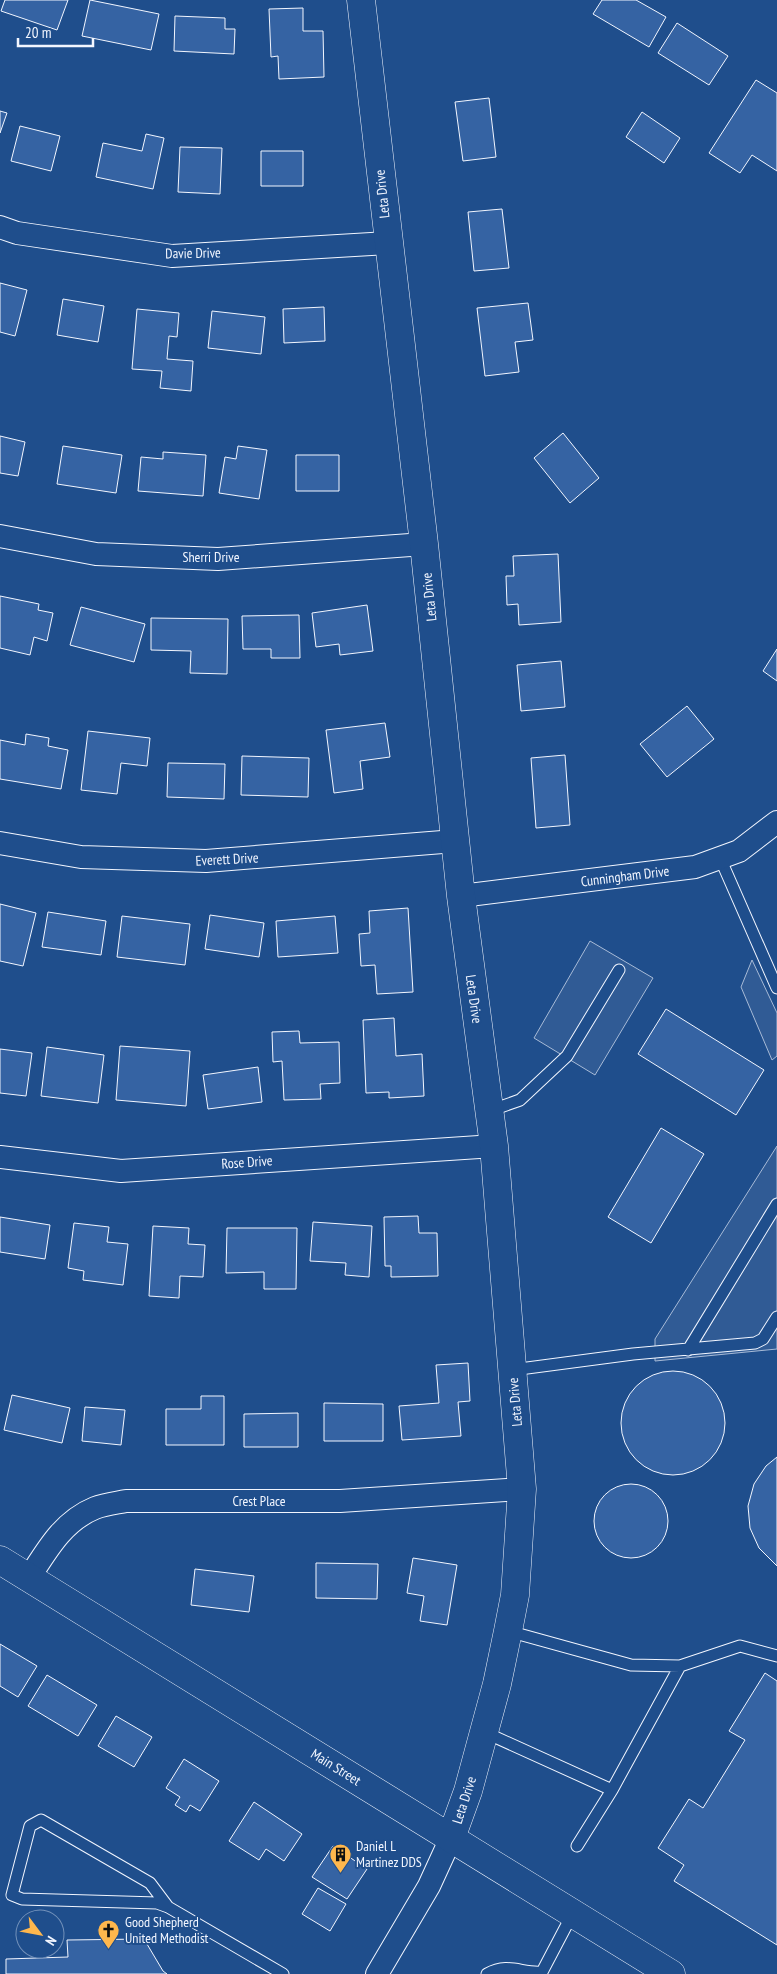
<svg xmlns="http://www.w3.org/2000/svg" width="777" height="1974" font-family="'PT Sans Narrow',sans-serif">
	<rect width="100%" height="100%" fill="#1f4e8c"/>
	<!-- built -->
	<path fill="#305b95" stroke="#a8bbd7" d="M590,941L653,978L595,1075L534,1038Z
		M752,960L777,1013V1056L772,1060L741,987Z
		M777,1146V1349L655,1361V1339Z"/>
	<!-- building -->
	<path fill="#3563a3" stroke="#f2f6ff" d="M5,0H68L57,30L1,11Z
		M90,0L159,14L151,50L82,36Z
		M602,0H636L666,17L649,47L593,14Z
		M303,8V31H323L324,77L279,79L278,56L271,57L269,9Z
		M175,16L225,18V29H235L234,54L174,51Z
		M677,23L728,56L709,85L658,53Z
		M756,80L777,93V171L752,155L740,173L709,153Z
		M489,98L496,157L463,161L455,102Z
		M0,111L7,113L0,133Z
		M642,112L680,138L664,163L626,137Z
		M20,126L60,136L51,171L11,161Z
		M146,134L164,138L153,189L96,177L103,143L142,151Z
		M180,147L222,148L220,194L178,192Z
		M261,151H303V186H261Z
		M502,209L509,268L474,271L468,212Z
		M0,283L27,290L15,336L0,332Z
		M63,299L104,306L98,342L57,335Z
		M528,303L533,340L515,342L519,372L485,376L477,308Z
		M324,307L325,341L284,343L283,309Z
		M137,309L179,313L177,337L169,336L167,359L193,361L191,391L160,388L162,371L132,369Z
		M212,311L265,317L261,354L208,348Z
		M563,433L599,478L570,503L534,458Z
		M0,436L25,442L18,476L0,473Z
		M63,446L122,455L116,493L57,484Z
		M238,446L267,450L259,499L219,493L225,457L236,459Z
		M163,452L206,455L203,496L138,491L141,457L163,459Z
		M296,455H339V491H296Z
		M558,554L561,622L519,625L518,604L507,605L506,576H514L513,556Z
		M0,596L39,604L38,610L53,613L47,641L34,637L30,655L0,648Z
		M367,605L373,651L340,655L339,644L316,647L312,613Z
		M81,607L145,624L134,662L70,645Z
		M299,615L300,658H271V649H243L242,616Z
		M151,618L228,619L227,674L190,673L191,651L151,650Z
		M777,649V681L763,671Z
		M561,661L565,707L521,711L517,665Z
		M687,706L714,739L667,777L640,744Z
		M385,723L390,757L360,761L363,789L334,793L326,730Z
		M88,731L150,738L147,766L121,763L117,794L81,790Z
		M26,734L49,738L48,746L68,750L61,789L0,779V740L25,745Z
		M565,755L570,825L536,828L531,758Z
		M242,756L309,758L308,797L241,795Z
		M168,763L225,764L224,799L167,797Z
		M0,904L36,913L23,966L0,961Z
		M408,908L413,992L377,994L375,965L361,966L359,934L370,933L369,911Z
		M48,912L106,921L101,955L42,947Z
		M210,915L264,923L259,957L205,949Z
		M122,916L190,924L185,965L117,957Z
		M335,916L338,953L278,957L276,921Z
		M666,1009L764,1070L736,1115L638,1054Z
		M394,1018L396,1056L422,1054L424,1096L389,1098V1092L366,1093L363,1020Z
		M299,1031L300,1043L339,1042L340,1083L320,1084L321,1099L284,1100L282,1061L273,1062L272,1032Z
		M120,1046L190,1051L186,1106L116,1100Z
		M47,1047L104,1055L98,1103L41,1096Z
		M0,1049L32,1053L26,1096L0,1093Z
		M258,1067L262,1102L208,1109L203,1075Z
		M661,1128L704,1154L651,1243L608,1217Z
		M418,1216L419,1233H437L438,1276L391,1277V1266H385L384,1217Z
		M0,1217L50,1225L45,1259L0,1252Z
		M313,1222L372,1226L369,1277L345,1275L346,1263L310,1261Z
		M74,1223L109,1227L107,1242L128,1244L123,1285L83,1280L84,1271L68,1268Z
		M153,1226L189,1228L188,1244L205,1245L203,1277L180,1276L179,1298L149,1296Z
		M227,1228H297L296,1289H264V1272L226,1273Z
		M468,1363L470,1401L458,1402L461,1436L402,1440L399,1406L439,1403L436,1365Z
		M621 1423a52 52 0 1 1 104 0a52 52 0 1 1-104 0Z
		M12,1395L70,1408L62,1443L4,1430Z
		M201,1396H224V1445H166V1409H201Z
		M324,1403L383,1404V1441H324Z
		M85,1407L125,1410L121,1445L82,1441Z
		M298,1413V1447H244V1414Z
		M777,1457V1566L759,1548L750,1528L748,1506L754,1484L766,1466Z
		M594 1521a37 37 0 1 1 74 0a37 37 0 1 1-74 0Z
		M413,1558L457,1565L447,1625L420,1621L424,1596L407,1593Z
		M316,1563L378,1564L377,1599L316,1598Z
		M195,1569L254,1576L249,1612L191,1605Z
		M0,1644L37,1666L18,1697L0,1686Z
		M765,1673L777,1681V1945L674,1881L684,1865L658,1848L689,1799L703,1808L745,1740L729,1731Z
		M47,1675L97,1705L78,1736L28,1706Z
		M116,1716L152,1737L134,1767L98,1746Z
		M184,1759L219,1781L200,1811L190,1805L186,1812L175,1805L180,1797L166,1788Z
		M254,1802L302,1834L284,1861L266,1849L259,1860L229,1841Z
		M333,1846L367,1869L347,1899L312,1877Z
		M318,1888L346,1904L330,1931L302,1914Z
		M144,1939L163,1971L167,1974H6V1959L68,1957L67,1940Z"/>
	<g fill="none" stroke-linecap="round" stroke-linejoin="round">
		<defs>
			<path id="lane" d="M720,858L777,988
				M489,1111L520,1100L567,1056L619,970
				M688,1350L777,1204
				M512,1370L633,1354L755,1343L763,1339L777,1317
				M508,1631L631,1665L680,1666L740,1646L777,1656
				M484,1732L612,1790L577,1846
				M612,1790L680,1666
				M168,1907L150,1883L41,1820L30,1826L12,1895L22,1899L157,1903L168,1907L283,1974
				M487,1974C509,1962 522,1974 542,1972L573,1913"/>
			<path id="street" d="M0,227L17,233L172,256L388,243
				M0,536L96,554L218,559L424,544
				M0,843L81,857L206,861L455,841
				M461,896L695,867L739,851L777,822
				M0,1157L121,1171L494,1146
				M29,1578C47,1550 63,1521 95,1508C105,1504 116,1503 126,1501H340L522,1489
				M377,1974L429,1886L451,1838"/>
			<path id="secondary" d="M361,0L424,544L461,896L494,1146L522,1489L515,1595L508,1631L497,1684L468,1791L451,1838
				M0,1560L671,1974"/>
		</defs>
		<!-- lane casing -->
		<use href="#lane" stroke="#f2f6ff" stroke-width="13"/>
		<!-- street casing -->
		<use href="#street" stroke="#f2f6ff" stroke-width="24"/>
		<!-- secondary casing -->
		<use href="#secondary" stroke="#f2f6ff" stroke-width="29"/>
		<!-- lane -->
		<use href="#lane" stroke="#1f4e8c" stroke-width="11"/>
		<!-- street -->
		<use href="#street" stroke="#1f4e8c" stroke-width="22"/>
		<!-- secondary -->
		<use href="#secondary" stroke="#1f4e8c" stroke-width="28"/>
	</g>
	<!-- icons -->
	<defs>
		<symbol id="building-pin" viewBox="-11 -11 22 30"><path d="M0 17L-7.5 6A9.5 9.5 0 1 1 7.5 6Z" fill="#ffb74d" stroke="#1f4e8c"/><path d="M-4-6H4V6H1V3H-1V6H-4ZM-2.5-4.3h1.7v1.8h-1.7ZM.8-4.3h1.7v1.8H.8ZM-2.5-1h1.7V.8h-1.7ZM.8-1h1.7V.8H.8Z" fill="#111"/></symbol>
		<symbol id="church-pin" viewBox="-11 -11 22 30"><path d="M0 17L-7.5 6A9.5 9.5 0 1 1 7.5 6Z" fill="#ffb74d" stroke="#1f4e8c"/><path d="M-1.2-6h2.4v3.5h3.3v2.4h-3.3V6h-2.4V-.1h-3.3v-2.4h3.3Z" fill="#111"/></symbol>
	</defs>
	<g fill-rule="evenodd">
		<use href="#building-pin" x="328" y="1842" width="25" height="34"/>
		<use href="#church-pin" x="96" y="1918" width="25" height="34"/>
	</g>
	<g text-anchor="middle" stroke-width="4" stroke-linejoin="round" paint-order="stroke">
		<!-- street labels -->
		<g font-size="14" fill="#f2f6ff" stroke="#1f4e8c">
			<text transform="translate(382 194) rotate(-96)" y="5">Leta Drive</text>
			<text transform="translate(193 253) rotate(-1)" y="5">Davie Drive</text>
			<text x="211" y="562">Sherri Drive</text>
			<text transform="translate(429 597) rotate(-96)" y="5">Leta Drive</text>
			<text transform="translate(227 859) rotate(-3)" y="5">Everett Drive</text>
			<text transform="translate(625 876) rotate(-7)" y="5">Cunningham Drive</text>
			<text transform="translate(474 999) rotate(82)" y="5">Leta Drive</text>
			<text transform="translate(247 1162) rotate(-4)" y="5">Rose Drive</text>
			<text transform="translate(515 1402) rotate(-95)" y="5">Leta Drive</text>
			<text x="259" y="1506">Crest Place</text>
			<text transform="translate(336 1767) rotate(32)" y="5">Main Street</text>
			<text transform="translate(464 1800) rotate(-72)" y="5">Leta Drive</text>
		</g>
		<!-- poi labels -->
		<g font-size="14" fill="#f2f6ff" stroke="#1f4e8c" text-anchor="start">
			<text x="356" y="1851">Daniel L<tspan x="356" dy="16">Martinez DDS</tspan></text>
			<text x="125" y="1927">Good Shepherd<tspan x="125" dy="16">United Methodist</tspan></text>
		</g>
	</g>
	<!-- north arrow -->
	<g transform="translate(40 1934) rotate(122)"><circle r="24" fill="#1f4e8c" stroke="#7391ba"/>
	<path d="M0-4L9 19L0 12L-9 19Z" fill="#ffb74d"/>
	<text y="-8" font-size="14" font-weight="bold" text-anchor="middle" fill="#f2f6ff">N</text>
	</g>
	<!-- scale -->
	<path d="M18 38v8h75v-8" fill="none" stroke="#f2f6ff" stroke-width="2.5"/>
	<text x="25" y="38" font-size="15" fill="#f2f6ff" stroke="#1f4e8c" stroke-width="4" paint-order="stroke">20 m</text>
</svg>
